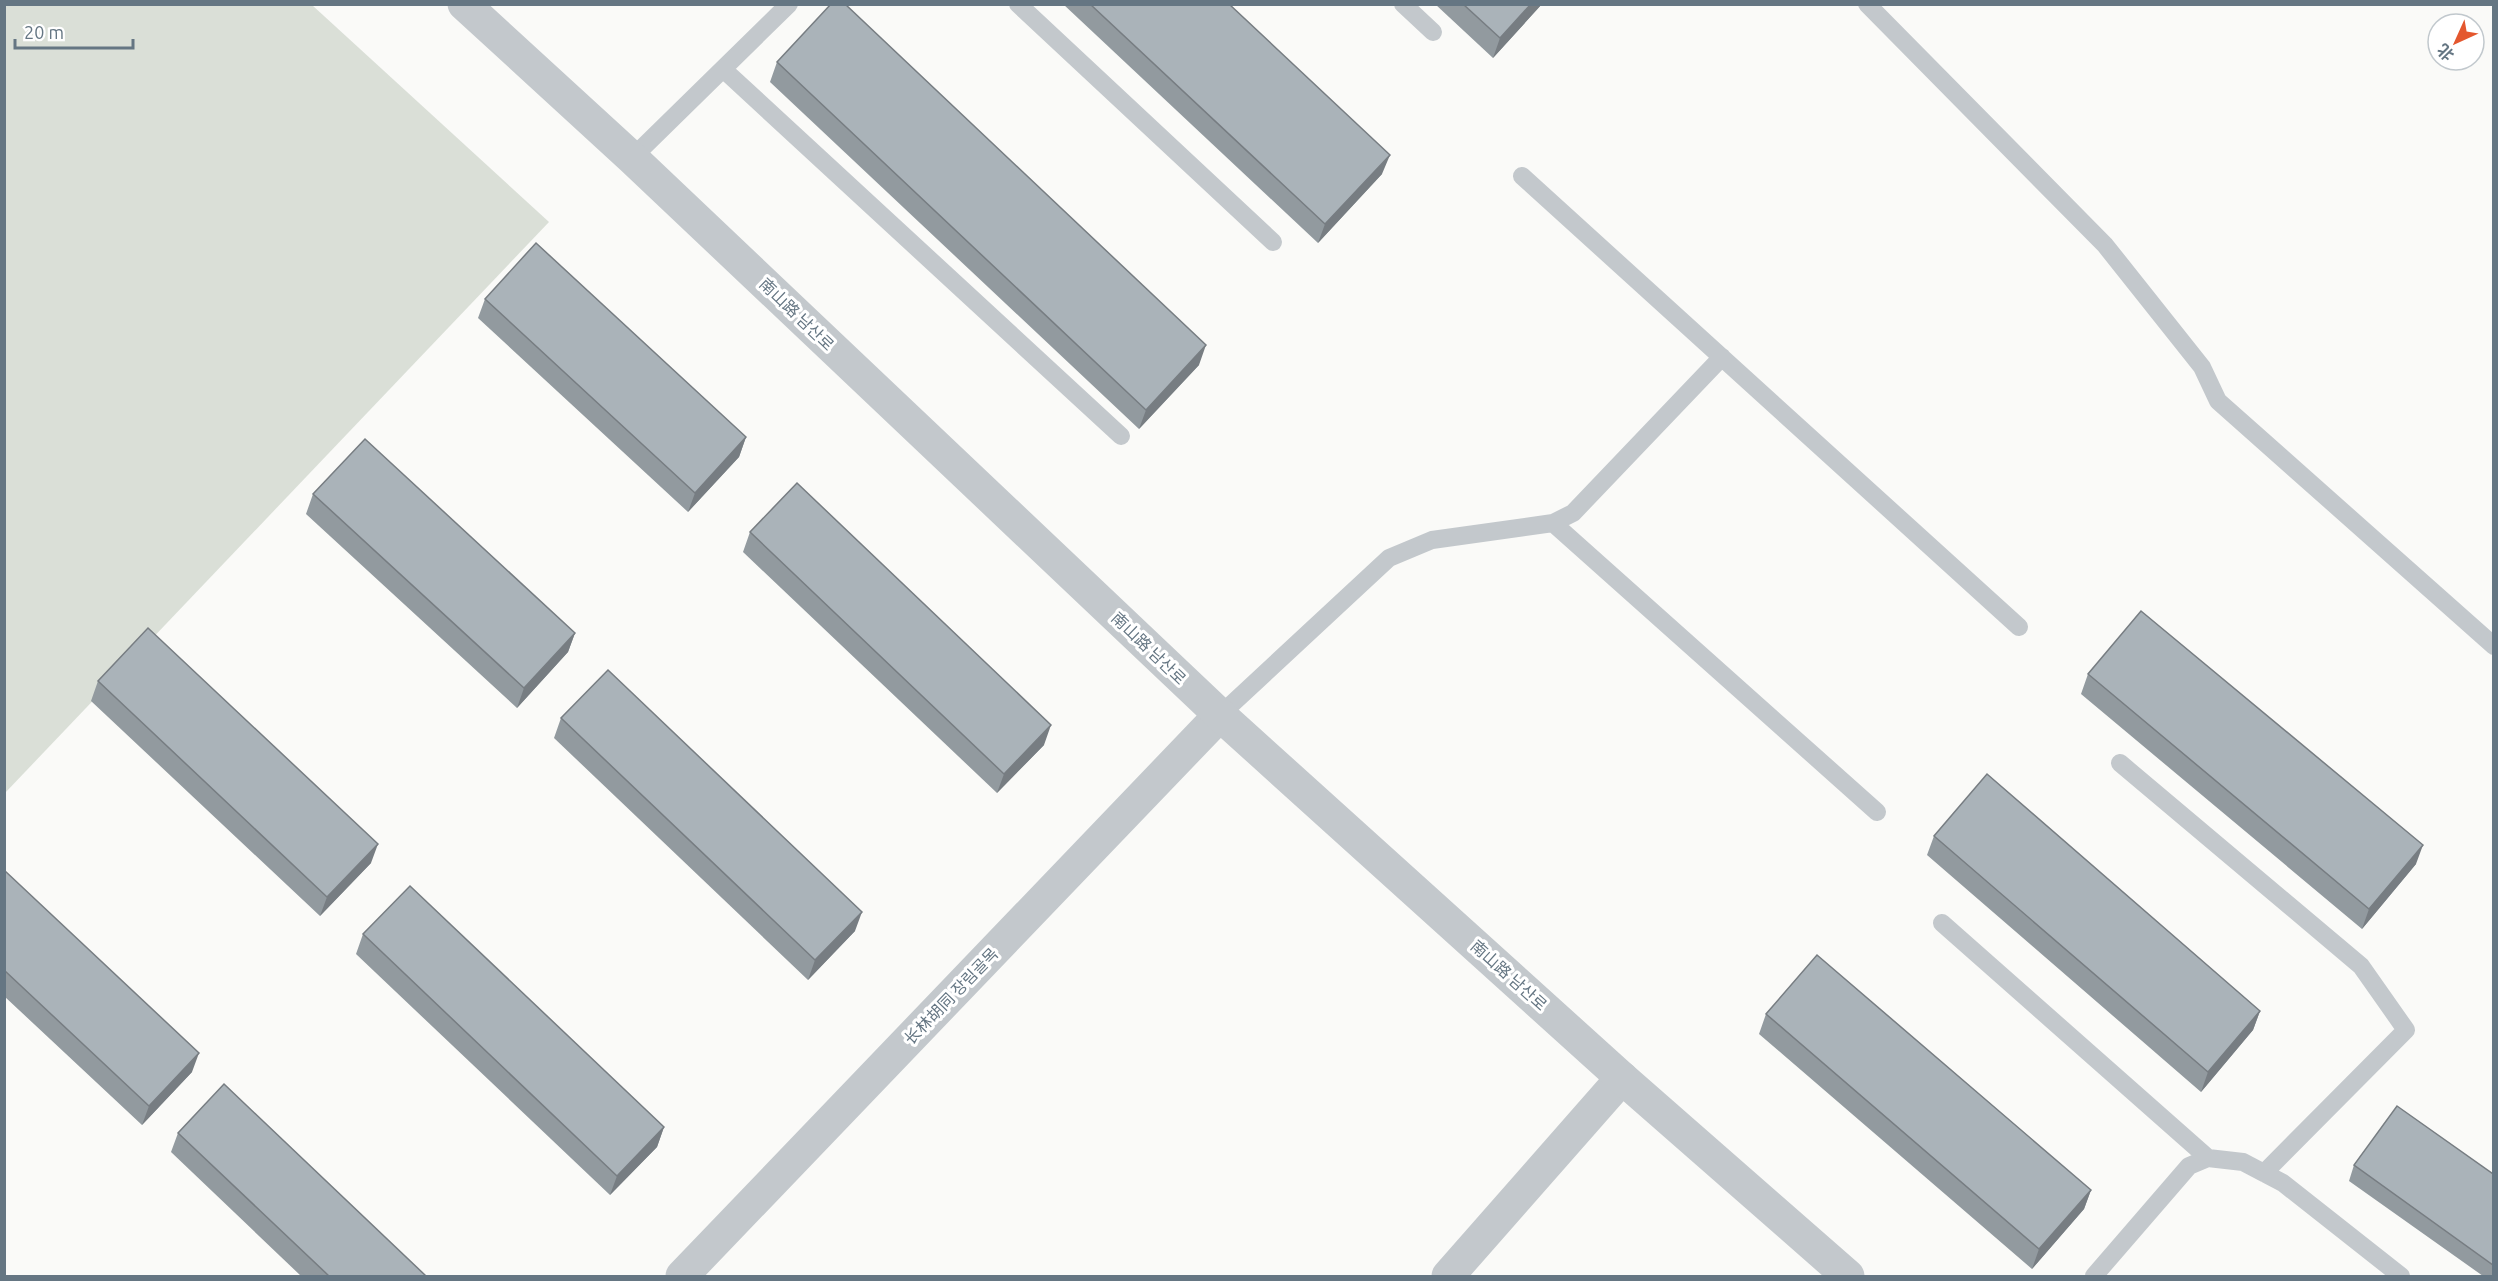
<svg xmlns="http://www.w3.org/2000/svg" width="2498" height="1281" font-family="Ubuntu,'Noto Sans SC','Noto Sans KR',sans-serif">
	<rect width="100%" height="100%" fill="#fafaf8"/>
	<!-- green -->
	<path fill="#dadfd7" d="M5,5H312L549,222L5,793Z"/>
	<g fill="none" stroke-linecap="round" stroke-linejoin="round">
		<!-- service -->
		<path stroke="#c3c8cc" stroke-width="18" d="M1018,4L1273,242
			M1403,4L1433,32
			M1867,4L2105,245L2202,367L2218,401L2494,646
			M723,69L1121,436
			M632,158L789,4
			M1522,176L2019,627
			M1553,523L1877,812
			M1220,715L1389,558L1432,540L1553,523L1573,513L1722,357
			M2120,763L2361,966L2406,1030L2264,1173
			M1942,923L2208,1158
			M2094,1276L2189,1166L2208,1158L2243,1162L2283,1183L2401,1276"/>
		<!-- minor -->
		<path stroke="#c3c8cc" stroke-width="33" d="M682,1276L1220,715
			M1448,1276L1622,1078"/>
		<!-- tertiary -->
		<path stroke="#c3c8cc" stroke-width="33" d="M464,4L632,158L1220,715L1622,1078L1848,1276"/>
	</g>
	<!-- wall -->
	<path fill="#929a9f" d="M1063,4H1229L1382,174L1318,243Z
		M1435,4H1542L1493,58Z
		M777,62L1199,365L1139,429L770,82Z
		M485,299L746,437L739,457L688,512L478,318Z
		M313,494L575,633L568,652L517,708L306,514Z
		M750,532L1044,745L997,793L743,552Z
		M2088,674L2416,864L2362,929L2081,694Z
		M98,681L371,863L320,916L91,701Z
		M561,718L855,931L808,980L554,738Z
		M1934,836L2260,1011L2253,1030L2201,1092L1927,855Z
		M4,870L192,1072L142,1125L4,996Z
		M363,934L664,1127L657,1147L610,1195L356,954Z
		M1766,1014L2091,1190L2084,1209L2032,1269L1759,1034Z
		M178,1133L426,1276H301L171,1152Z
		M2354,1165L2493,1174V1276H2483L2349,1181Z"/>
	<!-- shaded-wall -->
	<path fill="#777d82" d="M1531,4H1542L1493,58L1500,38Z
		M1390,155L1382,174L1318,243L1325,224Z
		M1206,345L1199,365L1139,429L1146,410Z
		M746,437L739,457L688,512L695,493Z
		M575,633L568,652L517,708L524,688Z
		M1051,725L1044,745L997,793L1004,774Z
		M378,844L371,863L320,916L327,897Z
		M2423,845L2416,864L2362,929L2369,909Z
		M862,912L855,931L808,980L815,960Z
		M2260,1011L2253,1030L2201,1092L2208,1072Z
		M199,1053L192,1072L142,1125L149,1106Z
		M664,1127L657,1147L610,1195L617,1176Z
		M2091,1190L2084,1209L2032,1269L2039,1249Z"/>
	<!-- building -->
	<path fill="#aab3b9" stroke="#777d82" stroke-width="1.5" d="M831,4H845L1206,345L1146,410L777,62Z
		M1090,4H1229L1390,155L1325,224Z
		M1463,4H1531L1500,38Z
		M536,243L746,437L695,493L485,299Z
		M365,439L575,633L524,688L313,494Z
		M797,483L1051,725L1004,774L750,532Z
		M2141,611L2423,845L2369,909L2088,674Z
		M148,628L378,844L327,897L98,681Z
		M608,670L862,912L815,960L561,718Z
		M1987,774L2260,1011L2208,1072L1934,836Z
		M4,870L199,1053L149,1106L4,970Z
		M410,886L664,1127L617,1176L363,934Z
		M1817,955L2091,1190L2039,1249L1766,1014Z
		M224,1084L426,1276H329L178,1133Z
		M2397,1106L2493,1174V1265L2354,1165Z"/>
	<g text-anchor="middle" stroke-width="6" stroke-linejoin="round" paint-order="stroke">
		<!-- street labels -->
		<g font-size="16" fill="#657683" stroke="#fff">
			<text transform="translate(797 314) rotate(44)" y="6">南山路 남산로</text>
			<text transform="translate(1149 648) rotate(44)" y="6">南山路 남산로</text>
			<text transform="translate(1509 975) rotate(42)" y="6">南山路 남산로</text>
			<text transform="translate(951 996) rotate(-46)" y="6">长林胡同 장림골목</text>
		</g>
	</g>
	<!-- border -->
	<rect width="2498" height="1281" fill="none" stroke="#657683" stroke-width="12"/>
	<!-- north arrow -->
	<g transform="translate(2456 42) rotate(225)"><circle r="28" fill="#ffffff" stroke="#c1c8cd" stroke-width="1.5"/>
	<path d="M0-4.5L10 22L0 15L-10 22Z" fill="#e4572e"/>
	<text y="-9" font-size="16" font-weight="bold" text-anchor="middle" fill="#657683">北</text>
	</g>
	<!-- scale -->
	<path d="M15 39v9h118v-9" fill="none" stroke="#657683" stroke-width="3"/>
	<text x="24" y="39" font-size="18" fill="#657683" stroke="#ffffff" stroke-width="4.5" paint-order="stroke">20 m</text>
</svg>
